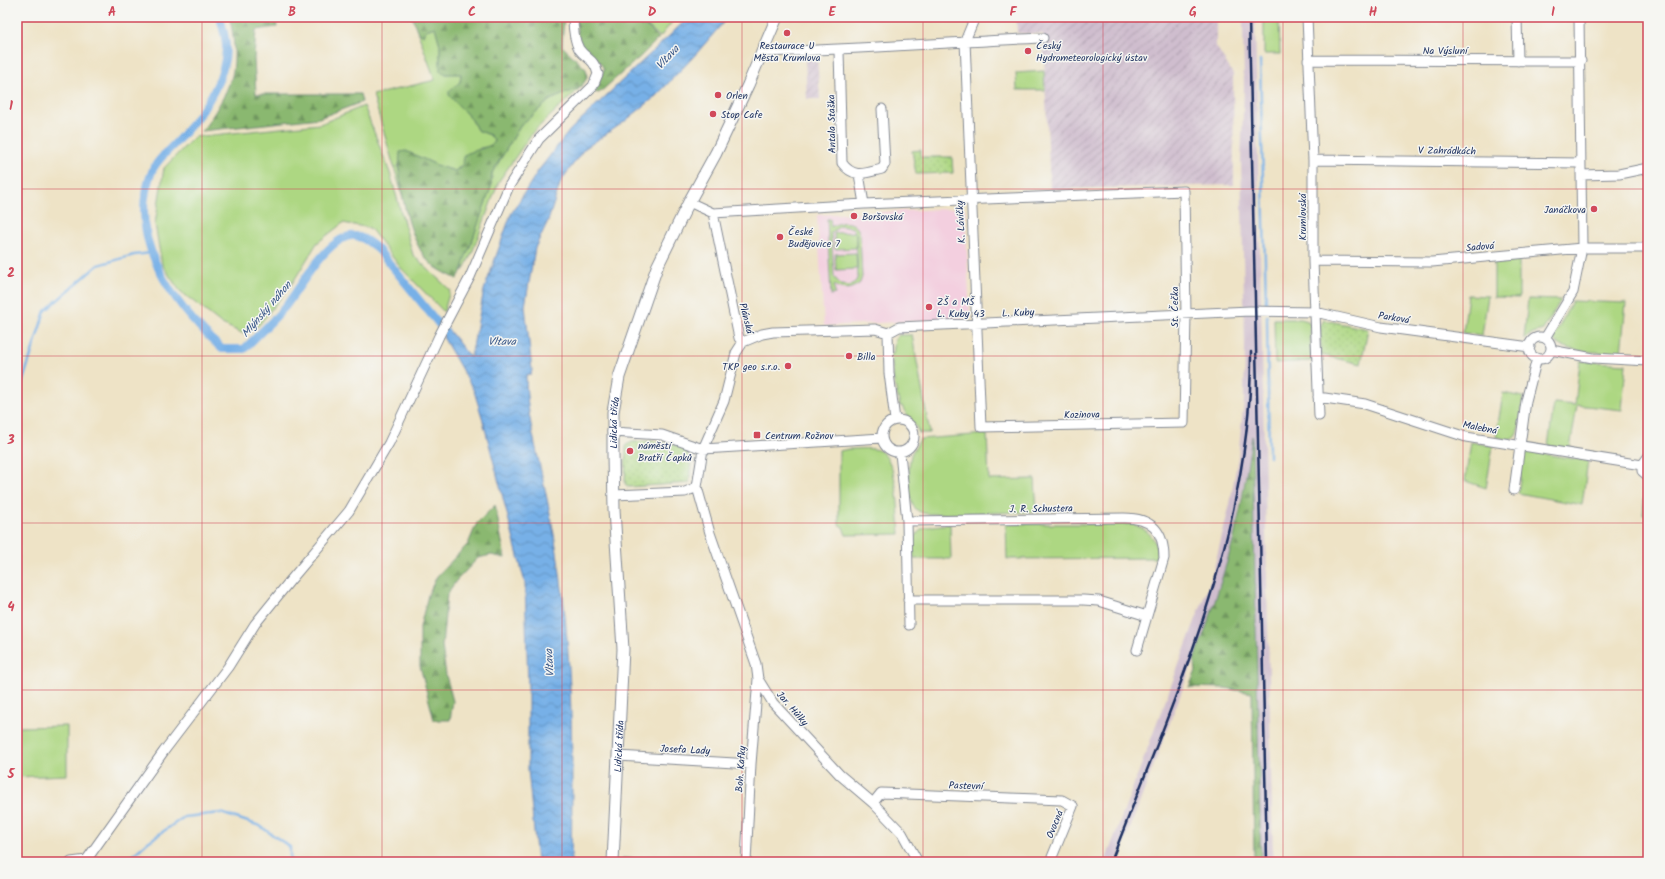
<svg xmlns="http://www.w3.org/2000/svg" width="1665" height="879" font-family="Kalam,sans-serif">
	<defs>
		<pattern id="industrial-furrows" width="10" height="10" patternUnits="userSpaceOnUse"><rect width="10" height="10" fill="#cfbdce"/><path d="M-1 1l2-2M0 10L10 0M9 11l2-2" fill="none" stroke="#a79aaa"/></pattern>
		<pattern id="forest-firs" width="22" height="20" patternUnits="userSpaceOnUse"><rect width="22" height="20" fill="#8ab870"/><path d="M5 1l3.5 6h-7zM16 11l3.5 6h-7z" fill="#70965f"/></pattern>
		<pattern id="park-dots" width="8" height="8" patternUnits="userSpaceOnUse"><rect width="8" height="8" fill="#add782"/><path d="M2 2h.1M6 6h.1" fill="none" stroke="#94b973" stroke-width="1.8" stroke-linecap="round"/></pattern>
		<pattern id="water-waves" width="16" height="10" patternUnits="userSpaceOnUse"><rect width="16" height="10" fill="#77b0e7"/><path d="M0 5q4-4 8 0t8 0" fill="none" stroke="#6190be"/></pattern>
	</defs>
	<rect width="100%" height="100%" fill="#f6f6f2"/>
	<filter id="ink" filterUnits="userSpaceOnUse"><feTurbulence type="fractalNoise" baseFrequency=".025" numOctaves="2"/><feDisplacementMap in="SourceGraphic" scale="8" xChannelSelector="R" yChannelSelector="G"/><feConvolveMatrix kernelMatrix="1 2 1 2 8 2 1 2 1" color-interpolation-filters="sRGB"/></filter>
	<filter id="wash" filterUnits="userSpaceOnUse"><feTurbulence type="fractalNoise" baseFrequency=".012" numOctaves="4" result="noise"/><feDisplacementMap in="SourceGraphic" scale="16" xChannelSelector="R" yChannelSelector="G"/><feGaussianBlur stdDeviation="0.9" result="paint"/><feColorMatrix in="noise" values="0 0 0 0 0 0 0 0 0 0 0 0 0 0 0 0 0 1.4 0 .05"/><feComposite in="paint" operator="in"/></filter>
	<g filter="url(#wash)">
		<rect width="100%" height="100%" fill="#eee3c6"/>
		<!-- built -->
		<path fill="#f3cfdf" d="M965,208L970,318L824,326L817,215Z"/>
		<!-- industrial -->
		<path fill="url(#industrial-furrows)" d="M1016,17H1216V46L1233,74L1234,185L1050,189L1043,34L1017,33Z
			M817,57L820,99H807L805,58Z"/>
		<!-- railway -->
		<path fill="#cfbdce" d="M1243,17H1255L1273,862H1261L1252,439L1233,542L1211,614L1117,862H1105L1212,576L1230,504L1238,457L1244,401L1245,345L1241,161L1244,89Z"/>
		<!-- green -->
		<path fill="#add782" stroke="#648370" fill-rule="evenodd" d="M647,17H676L660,37L650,28L640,24Z
			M1279,19L1280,54H1264V20Z
			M435,27L440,45V62L446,74L461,73L460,82L450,95L472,120L477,130L490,135L495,142L491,146L480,148L455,171L439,166L406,151L398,166L404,201L373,95L435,80L418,33L423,35L426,30Z
			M1044,71L1045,90H1017L1016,73Z
			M581,87L532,133L499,181L472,253L463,271L464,258L469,250L491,187L492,173L521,125L550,100Z
			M364,106L390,173L413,255L450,290L444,312L401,268L370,228L343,223L317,243L293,282L259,325L244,334L222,324L180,291L162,265L155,224L164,168L194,137L320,124Z
			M827,219H830L831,227C842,220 857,220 860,235L862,277L860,283C851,290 843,291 834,285L835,294L831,295ZM840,226L853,228L855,232L834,233L835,249L856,248V233L858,276L856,281L850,286L841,285L834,277L831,233Z
			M856,253L857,269L836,270L835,254Z
			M1519,261V298L1494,297V262Z
			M1468,295L1488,296L1482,335L1463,333Z
			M1528,299L1561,300L1543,330L1533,333L1524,339Z
			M1572,301L1626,303L1621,353C1603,352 1563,354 1553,339Z
			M1274,319H1301L1308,321L1310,325L1311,361L1275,363Z
			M899,335H912L930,433H919C915,422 906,416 902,406H900L894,382L891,354H893L895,339Z
			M1580,361L1626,364L1622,410L1577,405L1570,449L1548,446L1554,403L1575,405Z
			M1503,393L1523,397C1522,405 1521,435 1512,438C1508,440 1501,438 1496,437Z
			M987,434L989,480L1035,479L1037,512L932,514C926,514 919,513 915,508C907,498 908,467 911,455C913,449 918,445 920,439Z
			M1471,442L1493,446L1486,488L1465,481Z
			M849,449C859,449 872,447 880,451C899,462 898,514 900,534L846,535L843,527L839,525V451Z
			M1531,452L1588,461L1582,505L1518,493L1523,458L1526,453Z
			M1646,480H1648V516L1643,515Z
			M950,524L951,559H913C912,527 921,527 950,524Z
			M1006,524H1133C1149,530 1159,540 1156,558L1007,559Z
			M67,726V775L17,777L18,727Z"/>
		<!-- forest -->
		<path fill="url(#forest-firs)" stroke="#527467" d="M229,17H275L277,27L256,30L254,59L256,94H360L362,102L319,118L202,131C214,115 226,95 232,76C236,61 234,31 229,17Z
			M412,17H564L562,46L586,69L587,78L581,87L550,100L521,125L492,173L491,187L469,250C463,260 464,270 457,279C447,274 436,269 428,261C408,238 397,182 400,152L406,151L439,166L455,171L463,165L464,155C473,150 489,148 495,142L490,135L477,130L472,120L449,95V91L460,82L461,74H446L440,71V45L435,27L426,30L423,35L418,33Z
			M575,17H645L638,24L649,28L659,38L642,55L599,93L594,92L604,69C598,58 593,58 585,50C577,42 577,27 575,17Z
			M1252,436L1261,862H1254L1252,693L1225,688L1189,687L1196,671L1194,660L1211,614L1233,542L1241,506Z
			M495,505L505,558L491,555L478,558L456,581L447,594L442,646L446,675L453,701L450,720H434L420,666V627L428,595L437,576L468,544L477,523Z"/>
		<!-- park -->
		<path fill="url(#park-dots)" stroke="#648370" d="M921,150V157H952L953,173L916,174L912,151Z
			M1324,320L1368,329L1361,364L1321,355L1320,327Z
			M649,441L669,443L686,449L691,461L689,483L629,487L625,484L626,445L632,442Z
			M623,858L654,860V862H623Z"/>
		<!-- water -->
		<path fill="url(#water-waves)" stroke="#4970a2" d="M689,17H728L696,54L655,97L624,122L584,149L561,181L548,221L535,248L525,306L532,370L531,374L526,375C526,401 531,427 537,453C545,490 554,528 559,566C573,663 573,763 571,862H537L528,770V688L525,583L482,417L474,391L443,337L448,329L468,355L471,357L484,290L511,214L538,171L570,130Z"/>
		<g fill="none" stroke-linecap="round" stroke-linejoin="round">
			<!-- stream -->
			<path stroke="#77b0e7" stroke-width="2.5" d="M1260,60L1266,304
				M1267,316L1269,457
				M17,399L45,311L98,265L134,255L152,253
				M125,862L148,842L184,817L221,813L260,826L290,847V862"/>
			<!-- canal -->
			<path stroke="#77b0e7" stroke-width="8" d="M220,17C222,26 226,37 226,47C226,81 201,115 179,139C171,148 158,159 153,169C123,237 174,306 222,349H244C258,335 272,322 285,307C300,288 325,241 350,236C360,234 370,243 377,248L446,333"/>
		</g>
	</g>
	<g filter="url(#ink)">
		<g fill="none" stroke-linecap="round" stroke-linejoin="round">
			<defs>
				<path id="minor" d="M1307,17L1313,160V261L1319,416
					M1517,17L1518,61
					M839,51L842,163C854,179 865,173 882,169L885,164L882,109
					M762,52C856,50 949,42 1043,38
					M1308,60L1581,61
					M1313,160L1581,163
					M859,174L864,204
					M1581,175L1619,174L1648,168
					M689,202L713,213L864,204L1184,191L1186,314L1184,423L981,427L965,41L975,17
					M713,213L739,338L743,342
					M1313,261L1432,262L1582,248H1648
					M888,333L889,373L895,420
					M1529 348a11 11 0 1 1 22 0a11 11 0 1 1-22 0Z
					M1545,338L1573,292L1582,248L1579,17
					M1551,350L1593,358L1648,361
					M1318,397L1365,404L1466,437L1642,465
					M882 436a16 16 0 1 1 32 0a16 16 0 1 1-32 0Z
					M612,432L662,435L703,449L882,438
					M900,453L907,521L909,625
					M1648,457L1642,465V471L1648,476
					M1514,490L1526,401L1537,358
					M614,495L685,492L697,487
					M907,521L1124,518C1151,518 1164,530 1164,558L1137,650
					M908,600H1083L1099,601L1147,616
					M618,756L751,764
					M873,803L881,793L1062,800L1073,806L1050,862
					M71,862L87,860
					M85,862L164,751L228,667L255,624L289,582L349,511L389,443L439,336L470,277L509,186L539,139L593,86L598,74C594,58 587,60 579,49C574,40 573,27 573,17
					M746,862L751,764L758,679
					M918,862L902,833L873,803L840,775L773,703L758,679L756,664L710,533L697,487L703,449L724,401L736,353L743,342L762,334L773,332L875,329L888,333L899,327L1250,311L1315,312L1381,327L1530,347"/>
				<g id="tertiary">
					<path id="s1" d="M613,862L623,649L614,510L613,454V412L619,377L657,267L689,202L716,153L748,85L777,17"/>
				</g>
			</defs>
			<!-- minor casing -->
			<use href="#minor" stroke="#848992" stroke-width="11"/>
			<!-- tertiary casing -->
			<use href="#tertiary" stroke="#848992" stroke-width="13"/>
			<!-- minor -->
			<use href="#minor" stroke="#fff" stroke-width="9"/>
			<!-- tertiary -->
			<use href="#tertiary" stroke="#fff" stroke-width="11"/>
			<!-- rail -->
			<path stroke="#1b2f5e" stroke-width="2.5" d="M1249,17L1267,862
				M1111,862C1174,697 1252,532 1251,352"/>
		</g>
	</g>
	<!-- grid -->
	<path fill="none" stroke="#d1495b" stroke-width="1" stroke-opacity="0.55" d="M202,17V862M382,17V862M562,17V862M742,17V862M923,17V862M1103,17V862M1283,17V862M1463,17V862M17,189H1648M17,356H1648M17,523H1648M17,690H1648"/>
	<!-- markers -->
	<g fill="#d1495b" stroke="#f6f6f2" stroke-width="1.5">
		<circle cx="787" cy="33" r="4"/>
		<circle cx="1028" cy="51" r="4"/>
		<circle cx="718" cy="95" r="4"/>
		<circle cx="713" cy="114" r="4"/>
		<circle cx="1594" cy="209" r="4"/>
		<circle cx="854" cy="216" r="4"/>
		<circle cx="780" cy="237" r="4"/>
		<circle cx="929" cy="307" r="4"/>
		<circle cx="849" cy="356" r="4"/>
		<circle cx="788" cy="366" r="4"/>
		<rect x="753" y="431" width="8" height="8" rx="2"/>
		<circle cx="630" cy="451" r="4"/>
	</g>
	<g text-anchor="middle" stroke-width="3" stroke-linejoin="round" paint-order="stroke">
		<!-- poi labels -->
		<g font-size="10" fill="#1b2f5e" stroke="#f6f6f2" text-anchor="start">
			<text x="787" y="49" text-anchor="middle">Restaurace U<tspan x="787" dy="12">Města Krumlova</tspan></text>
			<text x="1036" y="49">Český<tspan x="1036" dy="12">Hydrometeorologický ústav</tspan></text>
			<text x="726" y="99">Orlen</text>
			<text x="721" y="118">Stop Cafe</text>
			<text x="1586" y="213" text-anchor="end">Janáčkova</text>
			<text x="862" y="220">Boršovská</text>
			<text x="788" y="235">České<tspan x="788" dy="12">Budějovice 7</tspan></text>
			<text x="937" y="305">ZŠ a MŠ<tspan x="937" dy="12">L. Kuby 43</tspan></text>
			<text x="857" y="360">Billa</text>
			<text x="780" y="370" text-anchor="end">TKP geo s.r.o.</text>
			<text x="765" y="439">Centrum Rožnov</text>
			<text x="638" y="449">náměstí<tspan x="638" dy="12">Bratří Čapků</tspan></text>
		</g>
		<!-- street labels -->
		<g font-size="10" fill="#1b2f5e" stroke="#f6f6f2">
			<text x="1445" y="54">Na Výsluní</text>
			<text transform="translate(831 124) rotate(-91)" y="4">Antala Staška</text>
			<text transform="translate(1447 150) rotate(1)" y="4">V Zahrádkách</text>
			<text transform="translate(1302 217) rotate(-90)" y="4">Krumlovská</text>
			<text transform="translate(960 222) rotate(-93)" y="4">K. Lávičky</text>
			<text transform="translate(1480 246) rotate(-5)" y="4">Sadová</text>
			<text transform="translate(1174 307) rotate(-90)" y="4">St. Čečka</text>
			<text transform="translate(1018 312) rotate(-3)" y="4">L. Kuby</text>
			<text transform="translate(1394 317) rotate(9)" y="4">Parková</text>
			<text transform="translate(747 318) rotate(76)" y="4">Plánská</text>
			<text transform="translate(1082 414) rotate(-1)" y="4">Kozinova</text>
			<text dy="4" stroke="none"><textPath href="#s1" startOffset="440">Lidická třída</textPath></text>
			<text transform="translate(1480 427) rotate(11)" y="4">Malebná</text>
			<text transform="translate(1041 508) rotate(-1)" y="4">J. R. Schustera</text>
			<text transform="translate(793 708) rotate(49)" y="4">Jar. Hůlky</text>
			<text dy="4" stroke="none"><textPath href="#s1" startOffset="116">Lidická třída</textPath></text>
			<text transform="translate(685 749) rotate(3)" y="4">Josefa Lady</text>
			<text transform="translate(740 769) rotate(-86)" y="4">Boh. Kafky</text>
			<text transform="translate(966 785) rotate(2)" y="4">Pastevní</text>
			<text transform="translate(1054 824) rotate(-68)" y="4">Ovocná</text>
		</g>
		<!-- water labels -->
		<g font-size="11" font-style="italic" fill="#375687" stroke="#f6f6f2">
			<text transform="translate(667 57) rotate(-47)" y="4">Vltava</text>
			<text transform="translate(266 309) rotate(-49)" y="4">Mlýnský náhon</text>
			<text x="502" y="345">Vltava</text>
			<text transform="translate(549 663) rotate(-93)" y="4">Vltava</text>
		</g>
	</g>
	<!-- margin -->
	<rect width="1665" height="879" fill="none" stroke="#f6f6f2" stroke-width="44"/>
	<rect x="22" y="22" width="1621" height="835" fill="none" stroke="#d1495b" stroke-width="1.5"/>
	<g font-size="13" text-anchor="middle" font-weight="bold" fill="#d1495b">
		<text x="112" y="16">A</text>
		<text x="292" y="16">B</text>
		<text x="472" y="16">C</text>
		<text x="652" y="16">D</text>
		<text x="832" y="16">E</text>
		<text x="1013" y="16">F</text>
		<text x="1193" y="16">G</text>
		<text x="1373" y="16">H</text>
		<text x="1553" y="16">I</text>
		<text x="11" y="110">1</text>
		<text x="11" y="277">2</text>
		<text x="11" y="444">3</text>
		<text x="11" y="611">4</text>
		<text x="11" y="778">5</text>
	</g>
</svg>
